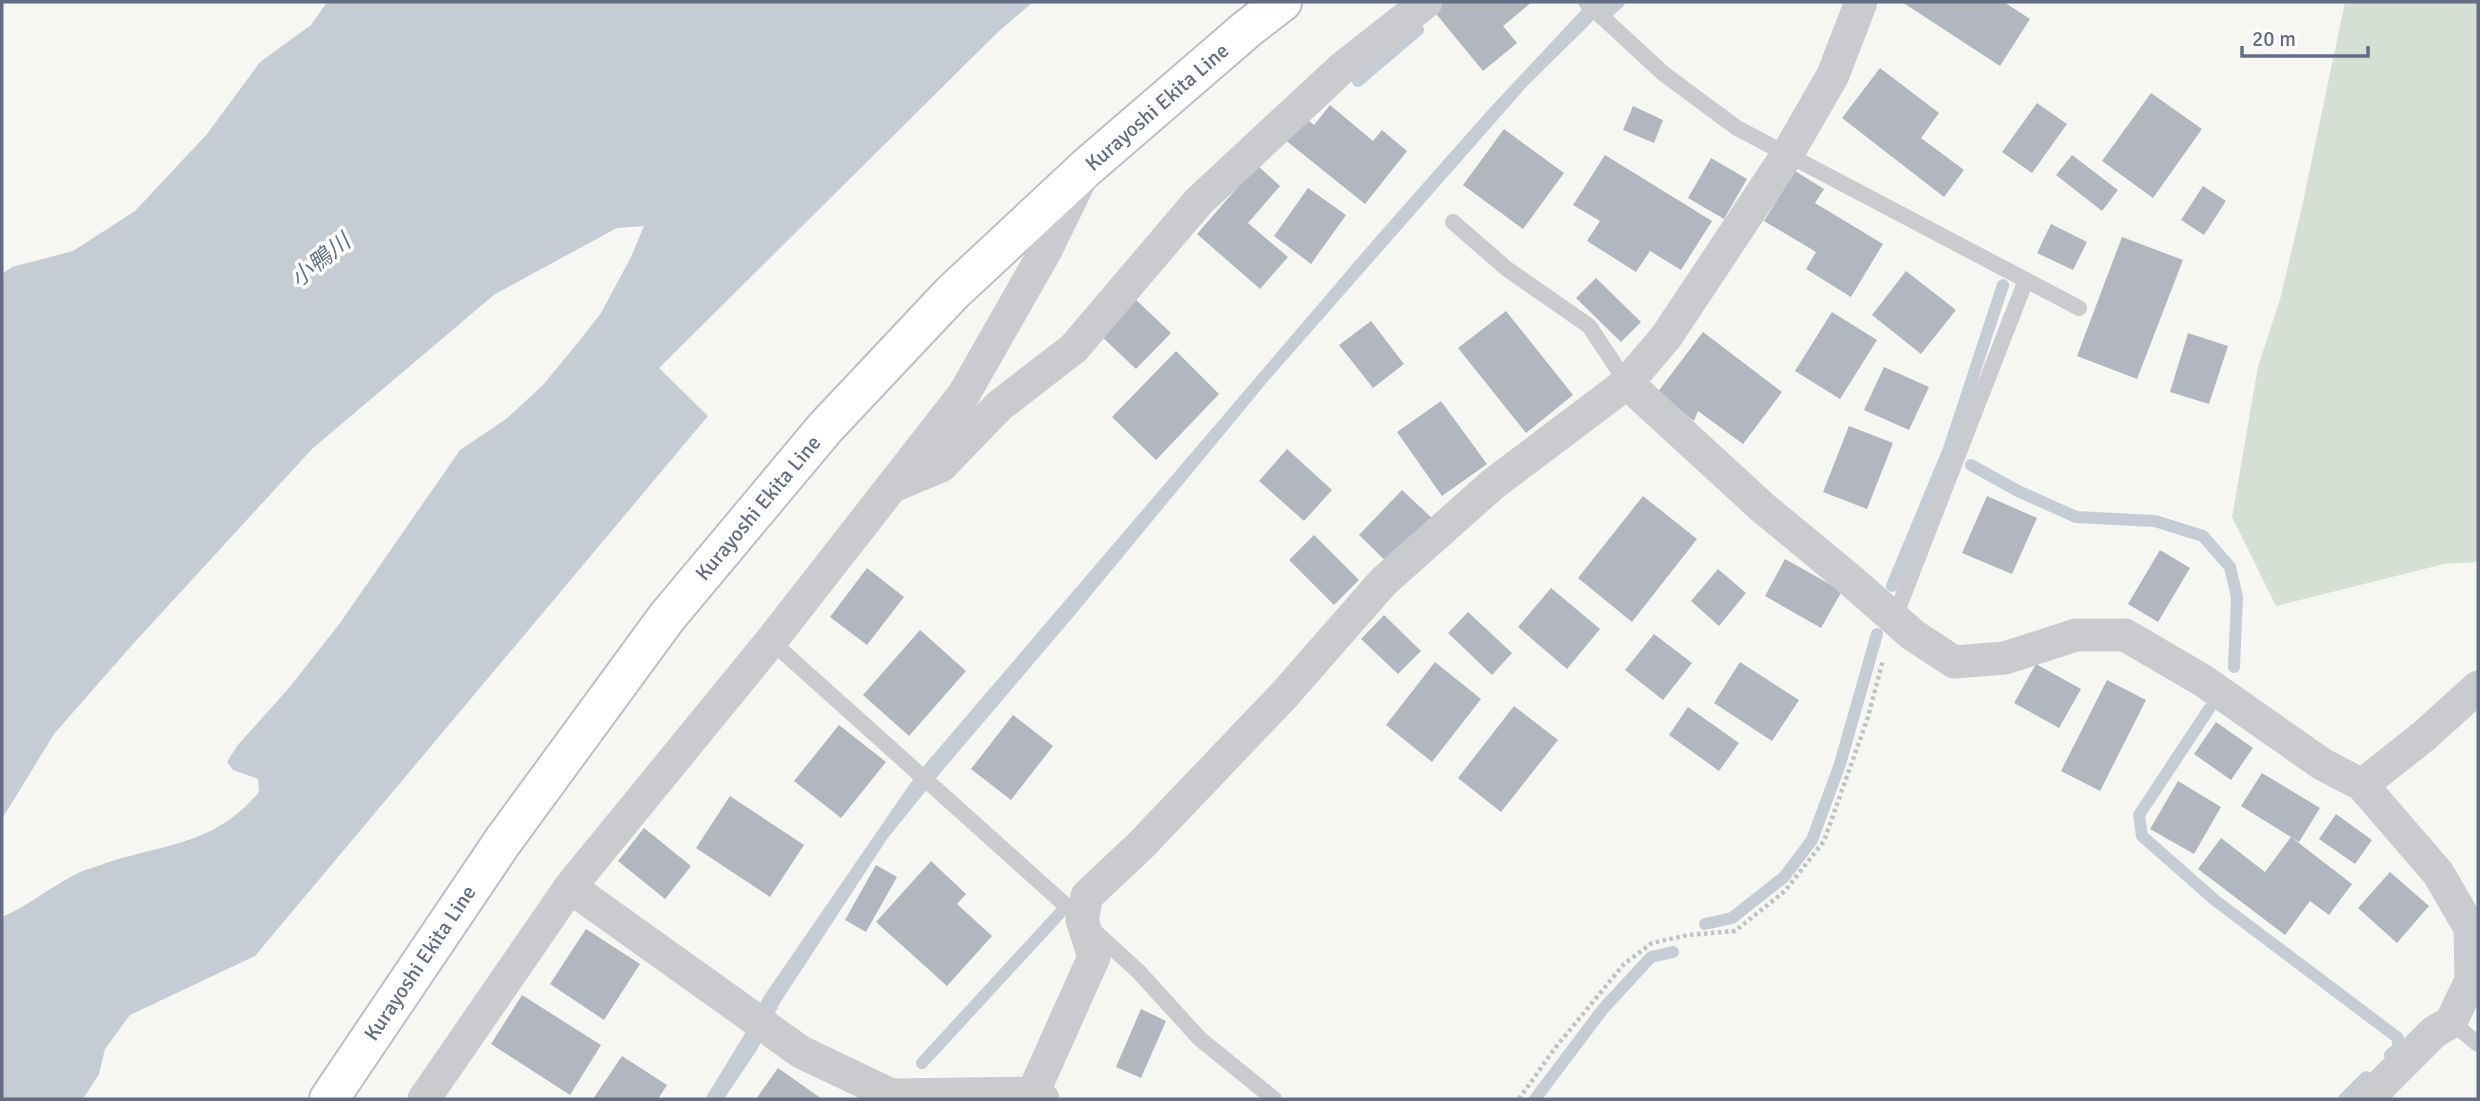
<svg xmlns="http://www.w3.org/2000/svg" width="2480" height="1101" font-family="Signika,'Noto Sans JP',sans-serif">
	<rect width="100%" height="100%" fill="#f6f7f3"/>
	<!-- green -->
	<path fill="#d5dfd4" d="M2345,2H2478V562L2444,564L2276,606L2232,517L2258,367L2281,296L2303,202Z"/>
	<!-- water -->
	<path fill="#c6ccd3" d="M327,2H1033L998,32L659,368L708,416L255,956L130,1015L105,1049L99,1074L83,1099H2V917C28,906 50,887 76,874C85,869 97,867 106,863C167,843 214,845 259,792L258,779L233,770L227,762L237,746L289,688L340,623L460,450L506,419L543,385L580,340L601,313L631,257L644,226L617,228L495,294L312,449L133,644L54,734L2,819V274L12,267L73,251L135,211L207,134L260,62L311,25Z
		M1589,2H1610L1586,28L1527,86L1268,381L1073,617L937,777L887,839L780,1003L757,1050L724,1099H705L744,1035L764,996L916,775L1375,238L1488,110Z"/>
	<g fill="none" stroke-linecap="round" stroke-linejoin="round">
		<!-- stream -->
		<path stroke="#c6ccd3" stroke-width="12" d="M1609,11L1619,2
			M1358,81L1418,30
			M1971,465L2018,491L2076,517L2155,521L2203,536L2230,567L2237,597L2234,667
			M1892,586L1949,449L2003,285
			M2209,709L2139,815L2142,836L2216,901L2398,1038V1048L2390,1055
			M1705,924L1732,918L1784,877L1812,840L1840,764L1877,634
			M922,1063L1061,912
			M1535,1099L1603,1009L1651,957L1673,952
			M2344,1099L2366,1077"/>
	</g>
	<!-- building -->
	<path fill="#b2b7bf" d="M1441,2H1532L1503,26L1517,43L1483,71L1432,9Z
		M1902,2H2004L2030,19L2000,66Z
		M1880,68L1939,113L1921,138L1964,170L1944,197L1842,118Z
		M2151,93L2202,129L2153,198L2102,161Z
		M2037,103L2067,124L2032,173L2002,152Z
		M1330,105L1373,141L1382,130L1407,151L1365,204L1284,139L1303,116L1314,125Z
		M1633,106L1663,120L1654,143L1623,130Z
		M1504,129L1564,173L1523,229L1463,185Z
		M1605,155L1712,221L1681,270L1650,251L1636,272L1587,241L1600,221L1573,205Z
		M2072,155L2118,190L2102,211L2056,175Z
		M1711,158L1747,179L1724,219L1688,198Z
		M1257,165L1280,186L1248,223L1288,257L1260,289L1197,234Z
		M1795,171L1824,189L1815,203L1883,244L1851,297L1806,269L1816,252L1764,221Z
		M2203,186L2226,201L2204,235L2181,220Z
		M1308,188L1346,215L1311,264L1274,236Z
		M2051,224L2087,242L2073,270L2037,253Z
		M2122,237L2183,260L2137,379L2077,356Z
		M1906,271L1956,310L1921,354L1872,315Z
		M1596,278L1641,322L1621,342L1576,298Z
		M1133,297L1171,333L1136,369L1099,334Z
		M1506,311L1573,395L1526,433L1458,348Z
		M1832,312L1877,340L1840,399L1795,371Z
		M1371,321L1404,364L1373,388L1339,345Z
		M1703,332L1782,392L1743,444L1698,411L1694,421L1657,393Z
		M2188,333L2228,346L2209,404L2170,392Z
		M1176,351L1219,394L1156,460L1112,417Z
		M1884,367L1929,387L1909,430L1864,410Z
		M1441,401L1487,464L1442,496L1397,432Z
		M1849,426L1893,443L1867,509L1823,492Z
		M1287,449L1332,490L1304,521L1259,481Z
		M1402,490L1434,520L1391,566L1359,535Z
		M1643,496L1697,539L1632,622L1578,578Z
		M1987,496L2037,518L2012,574L1962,553Z
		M1314,535L1359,580L1334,605L1289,560Z
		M2160,550L2190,568L2158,622L2128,604Z
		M1785,559L1842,591L1821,628L1765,596Z
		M867,568L904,597L867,645L830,617Z
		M1718,569L1746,593L1719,626L1691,601Z
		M1551,588L1600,629L1567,669L1518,627Z
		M1468,612L1512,653L1492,675L1448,633Z
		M1384,615L1421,651L1398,674L1361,639Z
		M920,630L966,671L909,736L863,695Z
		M1654,634L1692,663L1663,700L1625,670Z
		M1435,662L1481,699L1432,762L1386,725Z
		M1740,662L1799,700L1772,741L1714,703Z
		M2036,664L2081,689L2059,728L2014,703Z
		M2107,680L2146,700L2100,791L2061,771Z
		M1514,706L1558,740L1501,812L1458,778Z
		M1688,707L1739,743L1719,771L1669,735Z
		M1013,715L1053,746L1011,800L971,769Z
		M2216,722L2253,748L2231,780L2194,754Z
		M839,725L886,762L841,818L794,781Z
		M2262,773L2320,808L2299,842L2241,806Z
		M2178,781L2221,807L2194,854L2150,829Z
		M730,796L804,845L770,897L696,848Z
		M2336,814L2372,840L2355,864L2319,839Z
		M644,828L691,866L665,899L618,861Z
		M2291,837L2352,884L2329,915L2310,901L2285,935L2198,869L2221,838L2265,872Z
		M931,861L966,894L957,904L992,936L947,986L876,922Z
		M876,865L897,877L866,932L845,920Z
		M2390,872L2429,906L2397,943L2358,908Z
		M586,929L640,964L604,1020L550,984Z
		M522,995L601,1045L570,1095L491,1044Z
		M1141,1009L1166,1021L1141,1078L1116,1067Z
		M622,1056L667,1085L658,1099H593Z
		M778,1068L822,1099H756Z"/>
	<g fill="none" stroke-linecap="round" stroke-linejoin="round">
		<defs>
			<path id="secondary" d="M329,1099L503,841L667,617L825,428L952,293L1087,167L1247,29L1282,2"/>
		</defs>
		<!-- secondary casing -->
		<use href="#secondary" stroke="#bdbfc5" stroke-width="42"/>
		<!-- path -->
		<path stroke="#bfc1c4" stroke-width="4.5" stroke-dasharray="3.5 3.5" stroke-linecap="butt" d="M1519,1099L1555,1048L1624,964L1652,943L1688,935L1735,931L1785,891L1824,841L1868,717L1883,660"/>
		<!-- service -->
		<path stroke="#c9cbcf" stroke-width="16" d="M1586,2L1664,74L1737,128L2079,308
			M1453,222L1507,269L1589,326L1627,383
			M1894,619L2026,280
			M771,641L1082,920L1138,971L1200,1039L1274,1099
			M2451,1022L2478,1044"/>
		<!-- minor -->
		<path stroke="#c9cbcf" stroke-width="33" d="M1627,383L1762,507L1848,578L1913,635L1954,662L2005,658L2076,635H2125L2202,680L2322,764L2362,785L2438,873L2470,928L2471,980L2451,1022L2434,1032L2367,1099
			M893,486L941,466L999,406L1074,348L1199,201L1341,69L1426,2
			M2362,785L2424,736L2478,687
			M570,887L801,1052L891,1095L1033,1093L1043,1099
			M424,1099L570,887L771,641L964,394L1046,250L1083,174
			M1033,1099V1093L1094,957L1082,920L1087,896L1142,844L1285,694L1383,582L1493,484L1627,383L1666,337L1787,155L1833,75L1861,2"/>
		<!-- secondary -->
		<use href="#secondary" stroke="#fff" stroke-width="38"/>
	</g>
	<g text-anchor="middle" stroke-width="7" stroke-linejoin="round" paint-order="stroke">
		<!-- street labels -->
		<g font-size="21" fill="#636e86" stroke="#fff">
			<text transform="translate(1157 107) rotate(-41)" y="7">Kurayoshi Ekita Line</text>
			<text transform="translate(758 508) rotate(-50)" y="7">Kurayoshi Ekita Line</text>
			<text transform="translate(420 963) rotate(-56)" y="7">Kurayoshi Ekita Line</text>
		</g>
		<!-- water labels -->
		<g font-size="23" font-style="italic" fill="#63768a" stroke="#fff">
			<text transform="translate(320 260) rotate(-39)" y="8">小鴨川</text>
		</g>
	</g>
	<!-- border -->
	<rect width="2480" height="1101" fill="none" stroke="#636e86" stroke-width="7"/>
	<!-- scale -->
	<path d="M2242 46v10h126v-10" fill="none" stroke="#636e86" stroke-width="3.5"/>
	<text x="2252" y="46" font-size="21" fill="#636e86" stroke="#ffffff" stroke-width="5" paint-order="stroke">20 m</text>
</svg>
